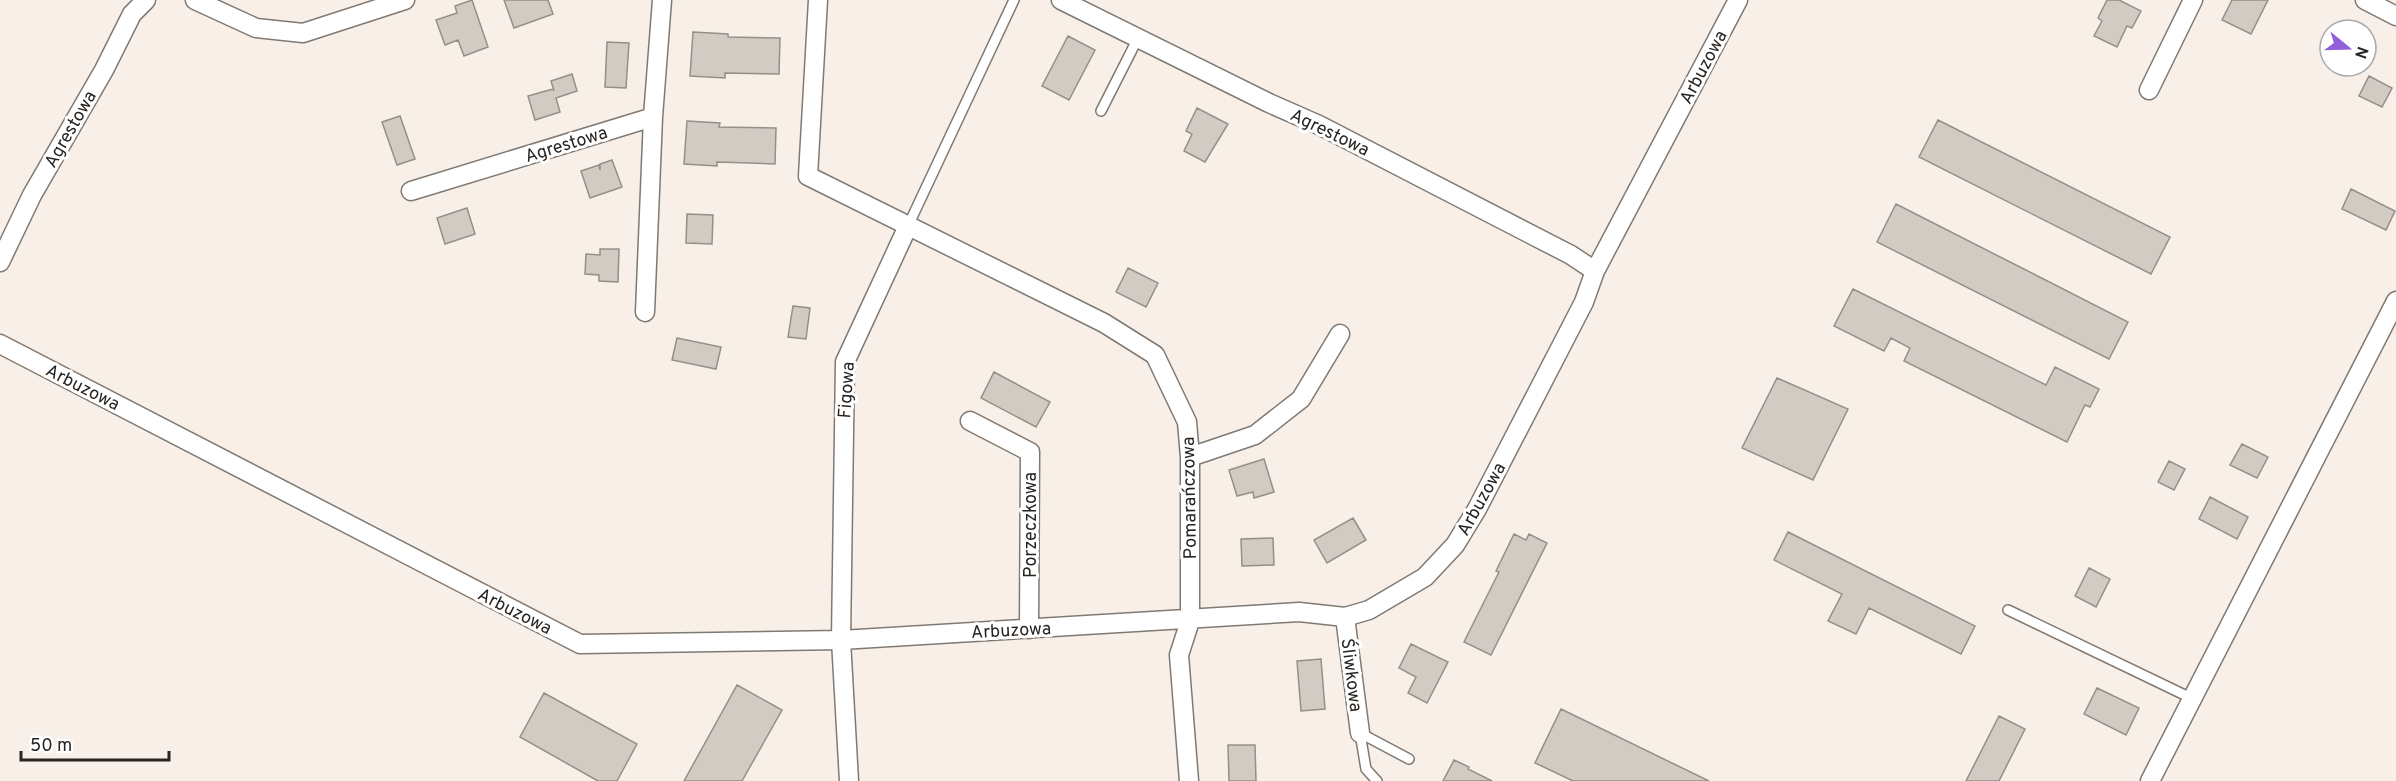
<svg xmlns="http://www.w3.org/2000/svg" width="2396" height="781" font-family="Overpass,sans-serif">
	<rect width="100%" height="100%" fill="#f8f0e8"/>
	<!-- building -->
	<path fill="#d2cbc3" stroke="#968f88" stroke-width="1.5" d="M472,0L488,47L464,56L458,40L445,45L436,20L457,13L455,6Z
		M504,0H548L553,14L514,28Z
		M2107,0H2119L2141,11L2132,28L2127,26L2117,47L2094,36L2102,21L2098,18Z
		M2232,0H2268L2251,34L2222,20Z
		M693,32L728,34V37L780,38L779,74L725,73V78L690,76Z
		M1068,36L1095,50L1069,100L1042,86Z
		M607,42L629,43L626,88L605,87Z
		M572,74L577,91L556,98L560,112L535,120L528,96L553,89L554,91L551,81Z
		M2369,76L2392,88L2382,107L2359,96Z
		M1197,108L1228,124L1205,162L1184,151L1192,134L1186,131Z
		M400,116L415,159L397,165L382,122Z
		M1938,120L2170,237L2151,274L1919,157Z
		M687,121L720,123L719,127L776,128L775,164L717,162V166L684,164Z
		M612,160L622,187L590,198L581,171L599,165L600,170V164Z
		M2351,189L2395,211L2386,230L2342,209Z
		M1896,204L2128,322L2109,359L1877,242Z
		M467,208L475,234L445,244L437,218Z
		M687,214L713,215L712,244L686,243Z
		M600,249H619L618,282L599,281V275L585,274L586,254L600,255Z
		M1128,268L1158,283L1146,307L1116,292Z
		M1853,289L2046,385L2055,367L2099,389L2090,407L2085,405L2067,442L1904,361L1910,348L1891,338L1884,351L1834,326Z
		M793,306L810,308L806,339L788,337Z
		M677,338L721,347L716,369L672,360Z
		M994,372L1050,402L1036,427L981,398Z
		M1777,378L1848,409L1813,480L1742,448Z
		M2242,444L2268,457L2257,478L2230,465Z
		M1264,459L1274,492L1254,498L1253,492L1237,496L1229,470Z
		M2169,461L2185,469L2174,490L2158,482Z
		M2210,497L2248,517L2237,539L2199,519Z
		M1353,518L1366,540L1327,563L1314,540Z
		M1788,532L1975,626L1961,654L1869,608L1856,634L1828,621L1842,594L1774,560Z
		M1514,534L1526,540L1529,534L1547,543L1491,655L1464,642L1499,572L1496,571Z
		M1273,538L1274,565L1242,566L1241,539Z
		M2089,568L2110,579L2096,607L2075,596Z
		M1411,644L1448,662L1427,703L1408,693L1416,677L1399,668Z
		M1321,659L1325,709L1301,711L1297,661Z
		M737,685L782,710L742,781H684Z
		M2097,688L2139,708L2126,735L2084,714Z
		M544,693L637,744L617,781H598L520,737Z
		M1561,709L1709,781H1573L1535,763Z
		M1999,716L2025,729L1999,781H1966Z
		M1228,745H1255L1256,781H1229Z
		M1454,760L1469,767L1468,769L1492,781H1443Z"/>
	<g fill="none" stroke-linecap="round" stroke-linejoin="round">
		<defs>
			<path id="lane" d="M1101,111L1138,38
				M908,226L1014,0
				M2008,610L2191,698
				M1377,781L1366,769L1360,733L1409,759"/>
			<path id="street" d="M195,0L256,28L303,33L405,0
				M818,0L808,176L1104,323L1155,355L1187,422L1190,457V621L1179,655L1189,781
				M1061,0L1269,103L1319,125L1571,255L1595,271
				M2365,0L2396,16
				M2149,90L2193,0
				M411,191L653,117
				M0,262L32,195L104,70L132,14L146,0
				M645,312L653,117L662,0
				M0,344L580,644L841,640L1299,612L1345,617L1369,610L1425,577L1455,545L1477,509L1584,302L1595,271L1738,0
				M970,421L1030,452L1029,629
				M1190,457L1255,435L1301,399L1340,334
				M1345,617L1360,733
				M849,781L841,640L845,362L908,226
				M2150,781L2396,301"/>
		</defs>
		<!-- lane casing -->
		<use href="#lane" stroke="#807972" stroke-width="12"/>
		<!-- street casing -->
		<use href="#street" stroke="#807972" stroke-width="21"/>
		<!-- lane -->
		<use href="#lane" stroke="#fff" stroke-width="9"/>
		<!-- street -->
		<use href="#street" stroke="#fff" stroke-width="18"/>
	</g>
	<g text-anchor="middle" stroke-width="6" stroke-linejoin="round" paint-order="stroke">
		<!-- street labels -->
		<g font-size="18" fill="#272421" stroke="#fff">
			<text transform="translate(1703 67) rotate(-62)" y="6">Arbuzowa</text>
			<text transform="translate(70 129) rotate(-60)" y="6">Agrestowa</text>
			<text transform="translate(1330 132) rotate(26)" y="6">Agrestowa</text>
			<text transform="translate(566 144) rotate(-17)" y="6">Agrestowa</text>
			<text transform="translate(83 387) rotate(27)" y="6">Arbuzowa</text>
			<text transform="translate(846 390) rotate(-86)" y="6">Figowa</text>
			<text transform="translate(1189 498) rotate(-91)" y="6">Pomarańczowa</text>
			<text transform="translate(1481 499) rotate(-61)" y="6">Arbuzowa</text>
			<text transform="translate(1030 525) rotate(-90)" y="6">Porzeczkowa</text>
			<text transform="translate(515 611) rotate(27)" y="6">Arbuzowa</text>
			<text transform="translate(1011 630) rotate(-3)" y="6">Arbuzowa</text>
			<text transform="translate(1352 675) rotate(83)" y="6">Śliwkowa</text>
		</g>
	</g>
	<!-- north arrow -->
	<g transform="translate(2348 48) rotate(109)"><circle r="28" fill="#ffffff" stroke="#a9a7a6" stroke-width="1.5"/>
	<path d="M0-4.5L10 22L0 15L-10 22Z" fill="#915fd9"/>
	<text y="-9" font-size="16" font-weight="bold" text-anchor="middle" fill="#272421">N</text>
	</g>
	<!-- scale -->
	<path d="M21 751v9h148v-9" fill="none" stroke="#272421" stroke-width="3"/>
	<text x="30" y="751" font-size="18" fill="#272421" stroke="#ffffff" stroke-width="4.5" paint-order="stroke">50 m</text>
</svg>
